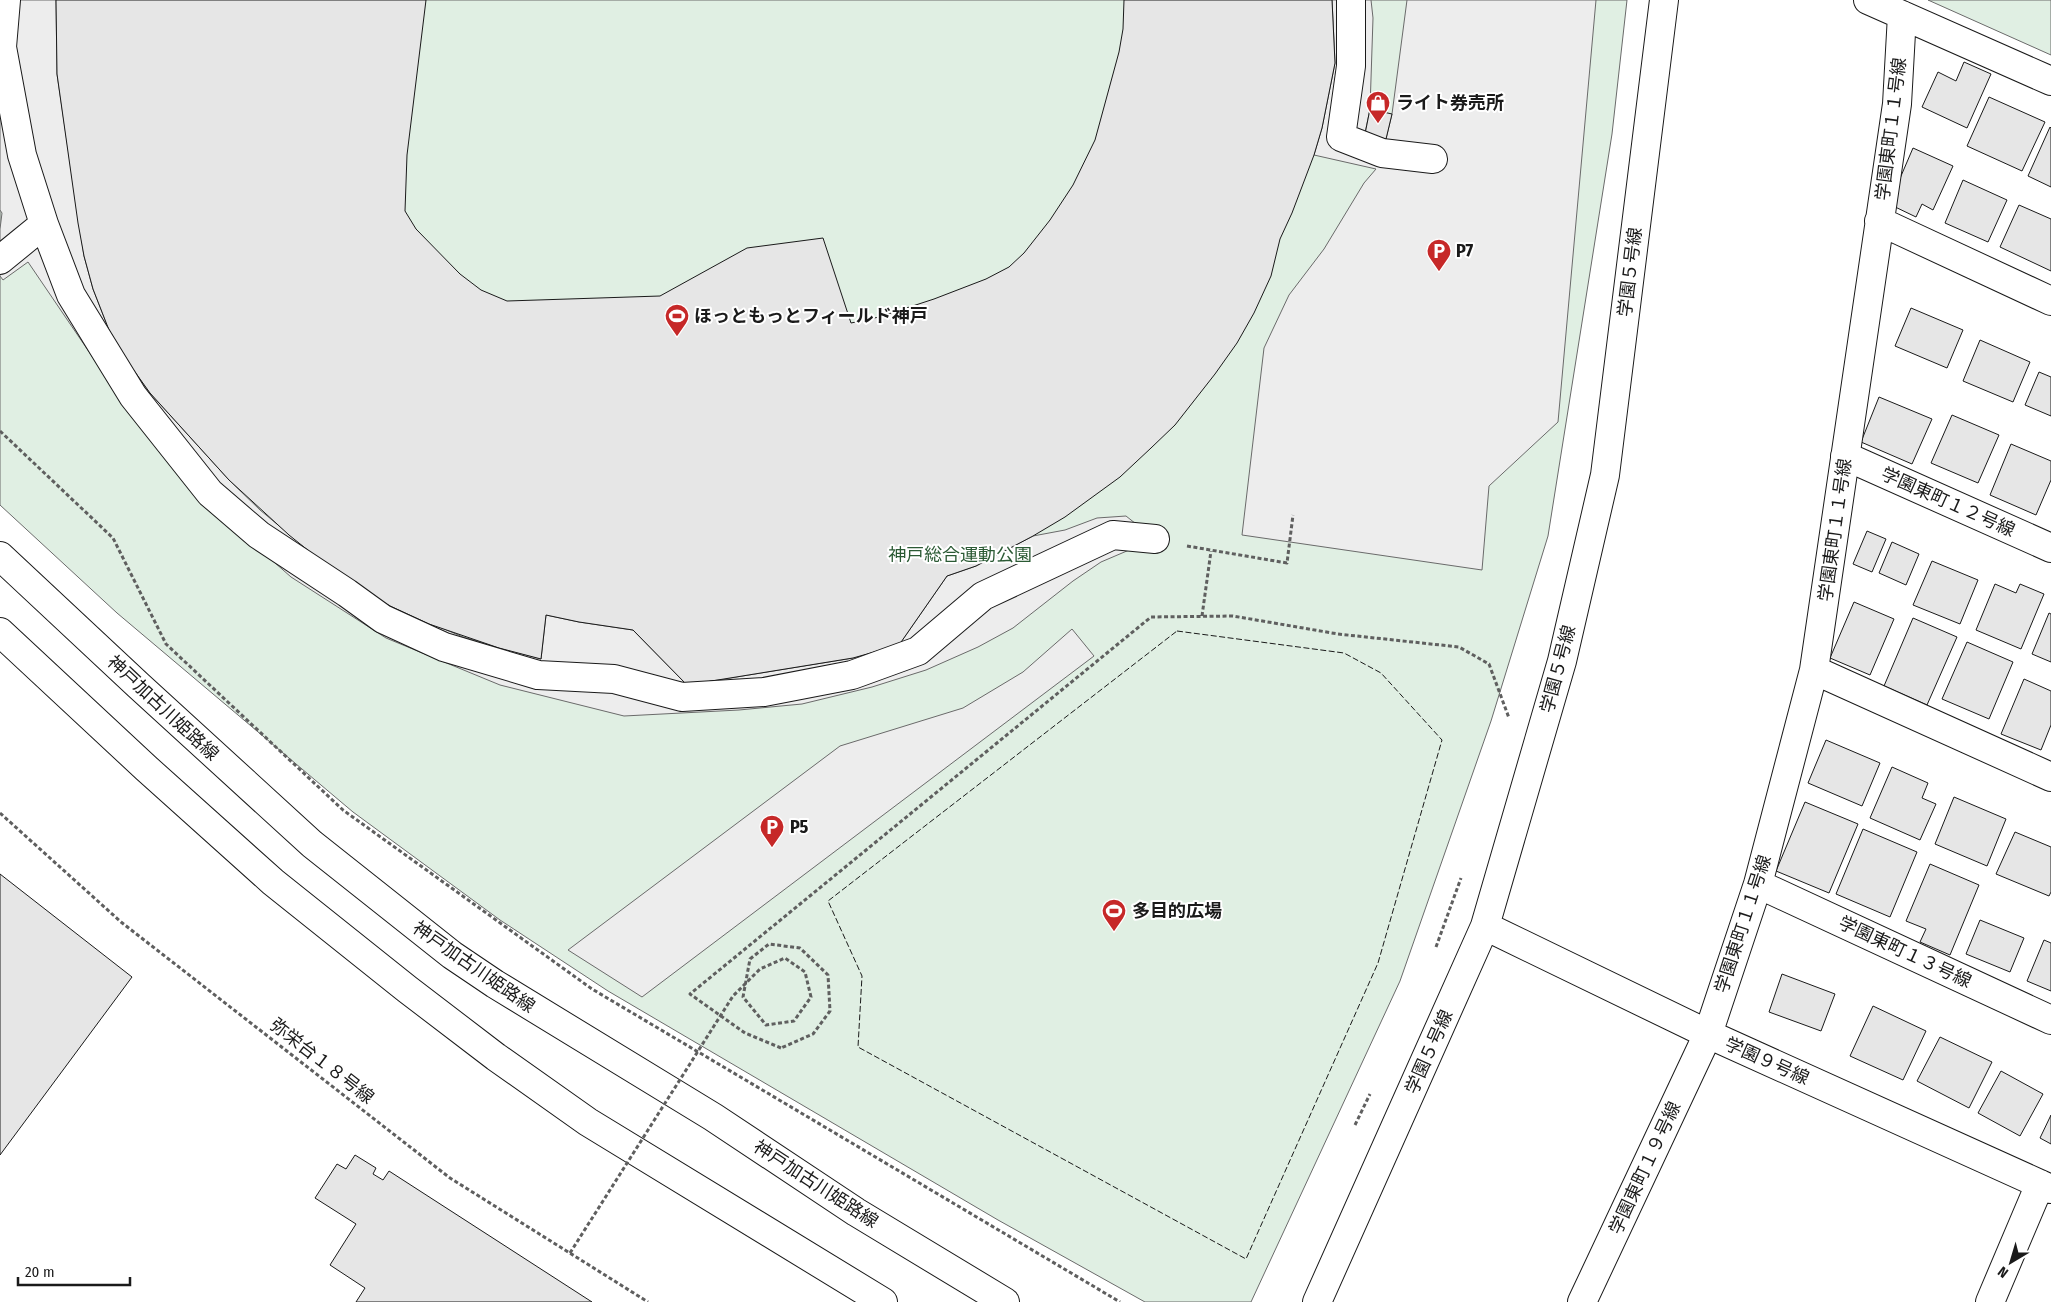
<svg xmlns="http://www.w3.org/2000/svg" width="2051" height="1302" font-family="'Fira Sans Condensed','Noto Sans JP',sans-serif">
	<rect width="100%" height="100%" fill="#fff"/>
	<!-- green -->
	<path fill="#e0efe3" stroke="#6a6a6a" d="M0,0H1627L1612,134L1548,536L1491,721L1400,981L1251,1302H1145L998,1220L608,991L500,920L353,812L117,613L0,505Z
		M1928,0H2051V55Z"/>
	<!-- parking -->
	<path fill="#ededed" stroke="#6a6a6a" d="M0,0H56L57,74L84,256L93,289L109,330L130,365L150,393L229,480L260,510L325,564L360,589L390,606L463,637L541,659L546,615L579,622L633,630L687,685L853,658L899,645L947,576L976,566L1033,536L1065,530L1097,518L1126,516L1155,539L1101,562L1073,581L1013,628L978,647L926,670L872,687L802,704L739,710L624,716L500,685L386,638L291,577L215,510L132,415L28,262L3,280L0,276V229L2,213L0,210Z
		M1332,0H1371L1373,18L1370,109L1365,133L1386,139L1392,114L1407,0H1596L1558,422L1489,486L1482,570L1242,535L1264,348L1289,295L1324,249L1364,183L1376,169L1314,155L1322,128L1335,63Z
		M1072,629L1094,656L642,997L568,950L840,746L963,708L1023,672Z"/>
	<!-- building -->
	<path fill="#e6e6e6" stroke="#1a1a1a" d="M56,0H426L407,155L405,211L416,229L460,274L481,290L507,301L660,296L747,248L823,238L851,323L879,317L934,299L986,279L1009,267L1024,253L1050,220L1073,185L1095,140L1119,52L1123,29L1124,0H1332L1335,63L1322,128L1314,155L1292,213L1280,239L1271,276L1254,313L1237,343L1215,374L1175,425L1151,448L1120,477L1065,517L1033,536L976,566L947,576L899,645L853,658L687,685L633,630L579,622L546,615L541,659L499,648L429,624L390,606L360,589L325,564L289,535L229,480L150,393L130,365L109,330L93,289L84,256L78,223L57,74Z
		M1964,62L1991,74L1967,128L1922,107L1938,72L1956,81Z
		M1989,97L2045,122L2022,171L1967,146Z
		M1370,109L1392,114L1386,139L1365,134Z
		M2050,127L2051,128V187L2028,176Z
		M1913,148L1953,166L1933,210L1922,204L1916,217L1889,204Z
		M1963,180L2007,200L1988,242L1945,223Z
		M2019,205L2051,219V271L2000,247Z
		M1911,308L1963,330L1947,368L1895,346Z
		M1980,340L2030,362L2013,402L1963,381Z
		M2039,372L2051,377V416L2025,405Z
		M1879,397L1932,419L1912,464L1861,442Z
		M1952,415L1999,435L1978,483L1931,463Z
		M2011,444L2051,461V480L2036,515L1990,495Z
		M1867,531L1886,539L1872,572L1853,564Z
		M1892,542L1919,554L1906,585L1879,573Z
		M1932,561L1978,580L1960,624L1913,605Z
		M1995,584L2016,593L2020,584L2044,594L2021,649L1976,630Z
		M1854,602L1894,619L1870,675L1830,658Z
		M2049,613L2051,614V662L2032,654Z
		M1913,618L1957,637L1927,705L1884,686Z
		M1967,642L2013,662L1989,719L1942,699Z
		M2024,679L2051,691V725L2041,750L2001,734Z
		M1826,740L1880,763L1862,806L1808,783Z
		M1892,767L1928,783L1922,798L1936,804L1920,840L1870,818Z
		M1954,797L2006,819L1987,866L1935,844Z
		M1805,802L1858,824L1829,893L1776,871Z
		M1863,829L1917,852L1890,917L1836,894Z
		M2015,832L2051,847V892L2049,896L1996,874Z
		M1930,864L1979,885L1950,955L1920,942L1926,929L1906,921Z
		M0,874L132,977L0,1155Z
		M1980,920L2024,938L2010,972L1966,954Z
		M2044,940L2051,943V991L2027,981Z
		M1782,974L1835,994L1821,1031L1769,1012Z
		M1873,1006L1926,1031L1903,1080L1850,1056Z
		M1940,1037L1992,1062L1969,1108L1917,1081Z
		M2001,1071L2043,1094L2020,1136L1978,1113Z
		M2051,1115V1144L2040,1138Z
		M355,1155L376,1168L373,1174L383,1180L389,1171L592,1302H356L365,1288L330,1265L356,1224L315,1198L337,1164L346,1169Z"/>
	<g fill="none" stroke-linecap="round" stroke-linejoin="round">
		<defs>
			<path id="minor" d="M6,0L2,47L22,155L44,224
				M1351,0V66L1341,137L1382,153L1433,159
				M1868,0L2051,81
				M1879,221L2051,301
				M0,260L44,224L71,295L133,396L210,493L259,535L347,593L383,619L444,647L538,675L614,679L682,697L764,692L852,675L918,651L983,596L1113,535L1155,539
				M1845,456L2051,548
				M1814,670L2051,777
				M1758,884L2051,1020
				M1485,926L1708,1034L2051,1189
				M1317,1302L1485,926L1562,661L1605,475L1664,0
				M1582,1302L1708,1034L1758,884L1814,670L1897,104L1902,15
				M1990,1302L2040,1184"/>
			<path id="major" d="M0,556L138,685L312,844L452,955L495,984L713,1117L856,1212L1005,1302
				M0,632L146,768L273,882L407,989L496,1057L588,1122L883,1302"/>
		</defs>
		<!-- minor casing -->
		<use href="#minor" stroke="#1a1a1a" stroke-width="30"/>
		<!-- major casing -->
		<use href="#major" stroke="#1a1a1a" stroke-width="30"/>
		<!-- path -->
		<path stroke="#5f5f5f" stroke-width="3" stroke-dasharray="4 2.5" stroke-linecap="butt" d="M0,431L113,538L166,644L343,810L592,989L1120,1302
			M1187,546L1287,563L1293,515
			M1202,616L1211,551
			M0,813L121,922L450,1178L648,1302
			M1436,947L1461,878
			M781,1048L745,1033L690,994L1151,617L1233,616L1338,634L1459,647L1489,664L1509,718
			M1355,1125L1370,1094"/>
		<!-- minor -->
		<use href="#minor" stroke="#fff" stroke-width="28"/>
		<!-- major -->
		<use href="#major" stroke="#fff" stroke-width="28"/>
		<!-- path-bridge -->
		<path stroke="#5f5f5f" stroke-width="3" stroke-dasharray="4 2.5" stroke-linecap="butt" d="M570,1253L733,996L760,969L785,958L805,972L811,997L794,1021L766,1025L743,997L750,959L769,944L800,948L828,975L830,1011L813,1034L781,1048"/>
		<!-- fence -->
		<path stroke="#1a1a1a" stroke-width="1" stroke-dasharray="6 2.5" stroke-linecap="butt" d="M1177,631L1344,653L1381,673L1442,740L1378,963L1246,1259L858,1047L862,976L828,901Z"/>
	</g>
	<!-- icons -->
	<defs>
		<symbol id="shop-pin" viewBox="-11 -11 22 30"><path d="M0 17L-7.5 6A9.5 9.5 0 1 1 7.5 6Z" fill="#c62828" stroke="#fff"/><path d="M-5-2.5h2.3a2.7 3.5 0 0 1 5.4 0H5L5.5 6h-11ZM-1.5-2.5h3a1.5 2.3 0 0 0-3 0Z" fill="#fff"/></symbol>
		<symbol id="parking-pin" viewBox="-11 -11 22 30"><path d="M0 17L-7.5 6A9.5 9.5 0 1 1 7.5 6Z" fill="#c62828" stroke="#fff"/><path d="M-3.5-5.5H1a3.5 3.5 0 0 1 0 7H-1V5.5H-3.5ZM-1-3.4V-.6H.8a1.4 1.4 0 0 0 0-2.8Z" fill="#fff"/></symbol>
		<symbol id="stadium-pin" viewBox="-11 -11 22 30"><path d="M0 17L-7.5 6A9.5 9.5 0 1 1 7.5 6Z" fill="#c62828" stroke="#fff"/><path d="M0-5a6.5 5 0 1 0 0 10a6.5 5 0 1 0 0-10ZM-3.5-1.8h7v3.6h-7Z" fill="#fff"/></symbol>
	</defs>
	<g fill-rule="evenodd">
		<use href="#shop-pin" x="1364" y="89" width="28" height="38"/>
		<use href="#parking-pin" x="1425" y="237" width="28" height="38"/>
		<use href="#stadium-pin" x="663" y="302" width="28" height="38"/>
		<use href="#parking-pin" x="758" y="813" width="28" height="38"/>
		<use href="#stadium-pin" x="1100" y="897" width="28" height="38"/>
	</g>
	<g text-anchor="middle" stroke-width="4" stroke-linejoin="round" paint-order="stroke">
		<!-- poi labels -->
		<g font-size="18" font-weight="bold" fill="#1a1a1a" stroke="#fff" text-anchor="start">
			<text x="1396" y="109">ライト券売所</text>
			<text x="1456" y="257">P7</text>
			<text x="694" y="322">ほっともっとフィールド神戸</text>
			<text x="790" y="833">P5</text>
			<text x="1132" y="917">多目的広場</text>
		</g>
		<!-- street labels -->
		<g font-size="18" fill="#1a1a1a" stroke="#fff">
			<text transform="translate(1891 129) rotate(-83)" y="6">学園東町１１号線</text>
			<text transform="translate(1630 272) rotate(-83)" y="6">学園５号線</text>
			<text transform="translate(1948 502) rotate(24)" y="6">学園東町１２号線</text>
			<text transform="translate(1835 530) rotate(-82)" y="6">学園東町１１号線</text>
			<text transform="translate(1558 669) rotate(-75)" y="6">学園５号線</text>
			<text transform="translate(163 708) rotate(43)" y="6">神戸加古川姫路線</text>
			<text transform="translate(1743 924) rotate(-72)" y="6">学園東町１１号線</text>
			<text transform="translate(1905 952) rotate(25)" y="6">学園東町１３号線</text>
			<text transform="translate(474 967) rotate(35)" y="6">神戸加古川姫路線</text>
			<text transform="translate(1429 1052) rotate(-66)" y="6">学園５号線</text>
			<text transform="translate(322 1061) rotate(38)" y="6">弥栄台１８号線</text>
			<text transform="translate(1767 1061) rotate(24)" y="6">学園９号線</text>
			<text transform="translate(1645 1168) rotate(-65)" y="6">学園東町１９号線</text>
			<text transform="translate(816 1184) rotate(33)" y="6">神戸加古川姫路線</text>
		</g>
		<!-- park labels -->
		<g font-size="18" fill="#2b5a34" stroke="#fff">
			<text x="960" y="561">神戸総合運動公園</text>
		</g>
	</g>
	<!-- north arrow -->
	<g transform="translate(2011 1262) rotate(218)" stroke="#ffffff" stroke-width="4" paint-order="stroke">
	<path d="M0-4L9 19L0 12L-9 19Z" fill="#1a1a1a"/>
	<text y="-8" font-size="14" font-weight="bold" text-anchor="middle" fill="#1a1a1a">N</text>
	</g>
	<!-- scale -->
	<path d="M18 1277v8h112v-8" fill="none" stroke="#1a1a1a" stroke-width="2.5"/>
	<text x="25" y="1277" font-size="15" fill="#1a1a1a" stroke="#ffffff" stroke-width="4" paint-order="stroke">20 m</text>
</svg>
